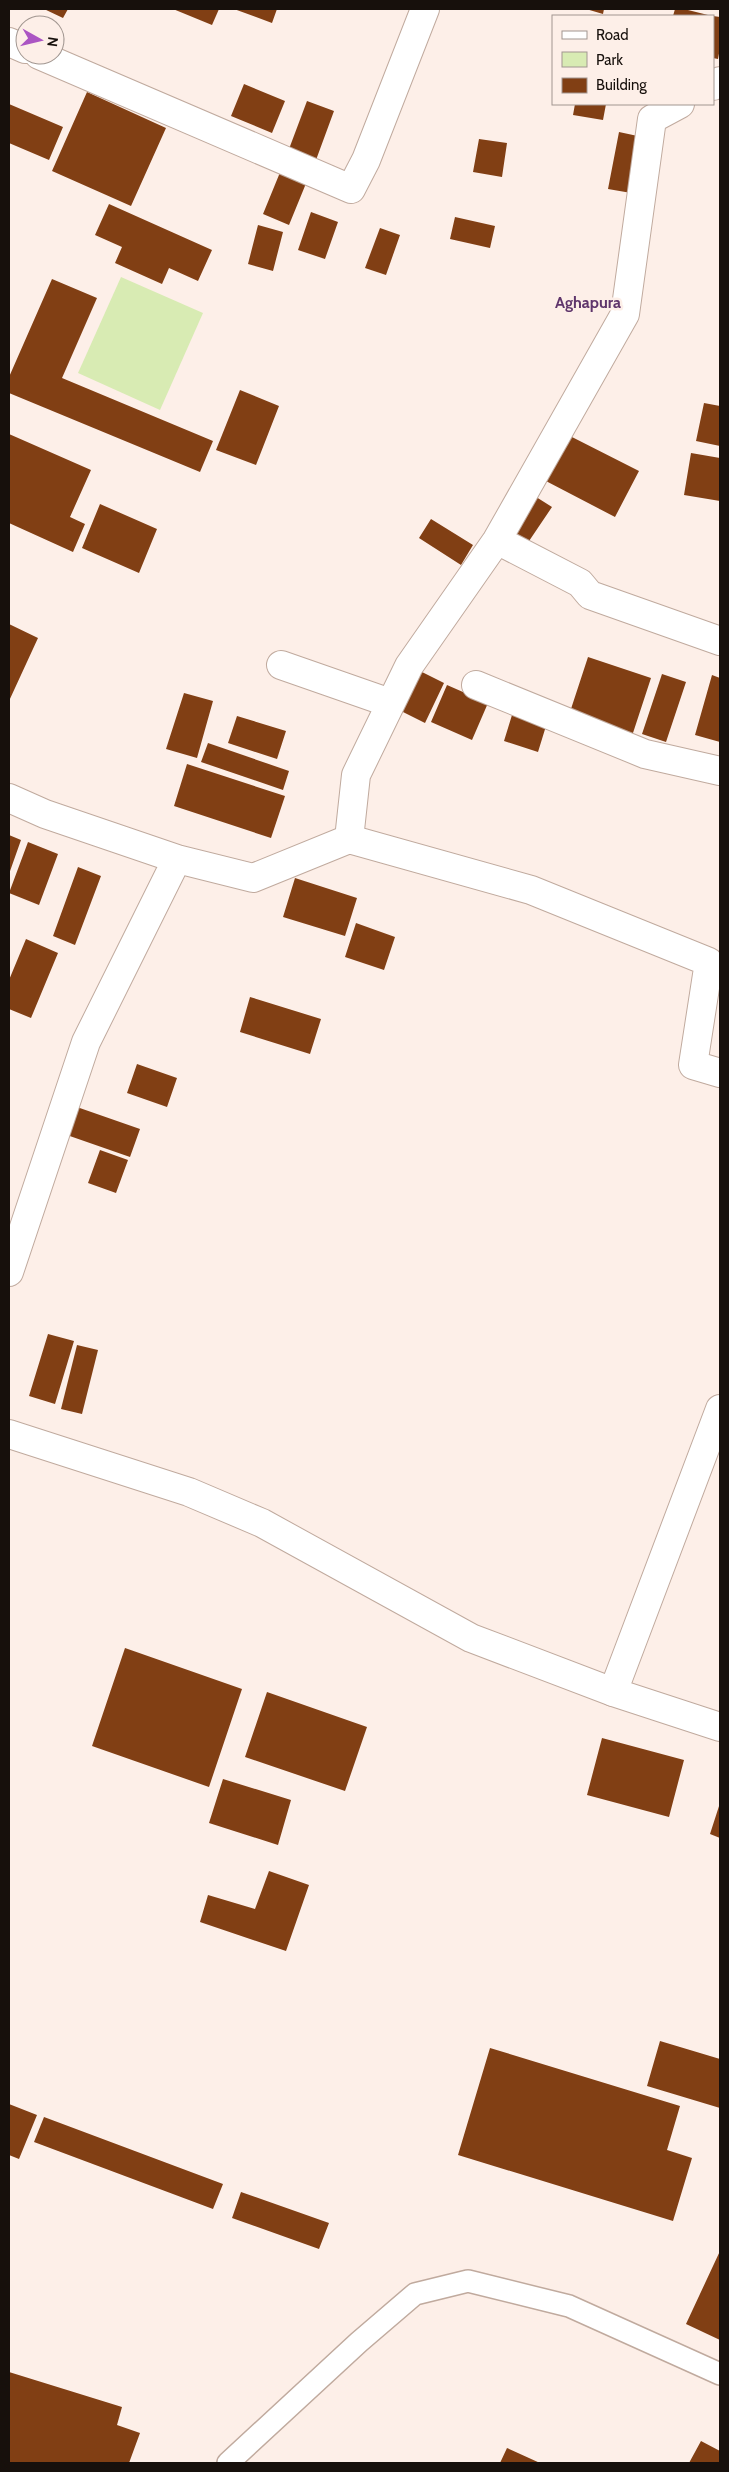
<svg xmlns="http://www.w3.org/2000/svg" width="729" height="2472" font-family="Cabin,sans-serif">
	<rect width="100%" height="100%" fill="#fdefe8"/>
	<!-- green -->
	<path fill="#d8ebb3" d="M121,277L203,313L160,410L78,373Z"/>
	<!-- building -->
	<path fill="#813f14" d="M44,9H68L63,18Z
		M173,9H219L212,25Z
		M234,9H277L272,23Z
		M586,9H604L603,14Z
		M675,9H684L712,16H673Z
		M713,16L720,17V48L718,59L713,58Z
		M244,84L285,101L272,133L231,116Z
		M87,92L166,128L131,206L52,171Z
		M307,101L334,111L316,160L289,149Z
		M9,104L63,127L49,160L9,143Z
		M575,104H606L603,120L573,115Z
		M619,132L647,138L637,194L608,189Z
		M479,139L507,143L502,177L473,172Z
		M281,170L307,181L289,225L263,214Z
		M109,204L212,250L198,281L169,268L162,284L115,263L122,247L95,235Z
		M311,212L338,222L325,259L298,250Z
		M455,217L495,226L490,248L450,239Z
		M258,225L283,232L273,271L248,264Z
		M380,228L400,235L386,275L365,268Z
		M52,279L97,298L62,378L213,441L200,472L9,393V377Z
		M240,390L279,406L256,465L216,450Z
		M704,403L720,406V446L696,441Z
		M9,434L91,470L70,517L85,524L73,552L9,523Z
		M568,435L639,471L615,517L544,480Z
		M691,453L720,458V501L684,495Z
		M533,495L552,507L525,547L506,534Z
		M100,504L157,529L139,573L82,548Z
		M431,519L473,545L461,565L419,538Z
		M9,624L38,638L9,701Z
		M588,657L651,678L632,736L569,715Z
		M420,671L444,683L425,723L401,711Z
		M662,674L686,682L666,742L642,734Z
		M712,675L720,678V742L695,735Z
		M447,685L488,703L472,740L431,722Z
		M184,693L213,701L197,758L166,749Z
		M512,715L546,726L538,752L504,741Z
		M237,716L286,731L277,759L228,743Z
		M208,743L289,771L283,790L201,762Z
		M187,764L285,796L271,838L174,806Z
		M9,835L21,840L9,874Z
		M28,842L58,854L39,905L9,893Z
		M78,867L101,876L75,945L53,936Z
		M295,878L357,898L345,936L283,917Z
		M356,923L395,937L384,970L345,957Z
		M26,939L58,953L31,1018L9,1009V980Z
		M250,997L321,1019L310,1054L240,1032Z
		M137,1064L177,1078L167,1107L127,1093Z
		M74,1106L140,1129L130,1157L64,1134Z
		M100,1150L128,1160L116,1193L88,1183Z
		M48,1334L74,1341L55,1404L29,1396Z
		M77,1345L98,1350L82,1414L61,1409Z
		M125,1648L242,1689L209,1787L92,1746Z
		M267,1692L367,1727L345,1791L245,1757Z
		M602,1738L684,1760L669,1817L587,1795Z
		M223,1779L291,1800L278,1845L209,1823Z
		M720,1803V1838L710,1834Z
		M269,1871L309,1885L286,1951L200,1922L208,1895L255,1909Z
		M660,2041L720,2059V2108L647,2086Z
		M490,2048L680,2106L667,2150L692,2158L673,2221L458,2155Z
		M9,2104L37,2115L19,2159L9,2155Z
		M44,2117L223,2184L213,2209L34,2142Z
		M241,2192L329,2223L319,2249L232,2218Z
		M720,2251V2340L686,2324Z
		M9,2372L122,2407L117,2425L140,2433L129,2463H9Z
		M701,2441L720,2451V2463H689Z
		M507,2448L540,2463H500Z"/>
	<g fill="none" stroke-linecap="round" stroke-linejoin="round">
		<defs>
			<path id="lane" d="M228,2463L359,2342L415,2294L468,2281L569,2306L720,2374"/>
			<path id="street" d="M9,42L25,49
				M39,55L351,189L366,160L425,9
				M713,86L720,81
				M497,540L580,583L590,595L720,641
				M281,665L390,703
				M476,685L645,754L720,771
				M9,798L45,814L177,859
				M349,839L531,890L709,962L693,1065L720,1073
				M9,1272L86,1042L177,859L253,878L349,839L356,775L409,666L497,540L625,314L652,119L680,104
				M613,1692L720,1409"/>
			<path id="secondary" d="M9,1434L189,1492L262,1523L471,1638L613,1692L720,1727"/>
		</defs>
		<!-- lane casing -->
		<use href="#lane" stroke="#c0aa9e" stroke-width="24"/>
		<!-- street casing -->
		<use href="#street" stroke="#c0aa9e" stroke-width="30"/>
		<!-- secondary casing -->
		<use href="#secondary" stroke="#c0aa9e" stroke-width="30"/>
		<!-- lane -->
		<use href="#lane" stroke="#fff" stroke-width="21"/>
		<!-- street -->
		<use href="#street" stroke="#fff" stroke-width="28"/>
		<!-- secondary -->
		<use href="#secondary" stroke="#fff" stroke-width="28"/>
	</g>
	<g text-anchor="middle" stroke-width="5" stroke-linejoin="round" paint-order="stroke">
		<!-- neighbourhood labels -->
		<g font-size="16" font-weight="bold" fill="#5f356b" stroke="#fdefe8">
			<text x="588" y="308">Aghapura</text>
		</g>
	</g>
	<!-- border -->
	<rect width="729" height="2472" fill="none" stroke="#17100c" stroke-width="20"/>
	<!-- legend -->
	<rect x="552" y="15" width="162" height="90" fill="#fdefe8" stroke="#a19690"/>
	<rect x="562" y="31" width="25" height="8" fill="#ffffff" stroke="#a19690"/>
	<text x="596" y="40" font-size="15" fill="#17100c">Road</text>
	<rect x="562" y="52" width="25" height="15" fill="#d8ebb3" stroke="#a19690"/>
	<text x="596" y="65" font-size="15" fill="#17100c">Park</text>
	<rect x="562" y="78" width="25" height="15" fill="#813f14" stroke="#a19690"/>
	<text x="596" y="90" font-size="15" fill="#17100c">Building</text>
	<!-- north arrow -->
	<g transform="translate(40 40) rotate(98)"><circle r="24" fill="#fdefe8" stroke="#a19690"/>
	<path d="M0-4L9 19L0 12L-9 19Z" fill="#ab55c3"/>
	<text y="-8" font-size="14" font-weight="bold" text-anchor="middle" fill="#17100c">N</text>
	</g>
</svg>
